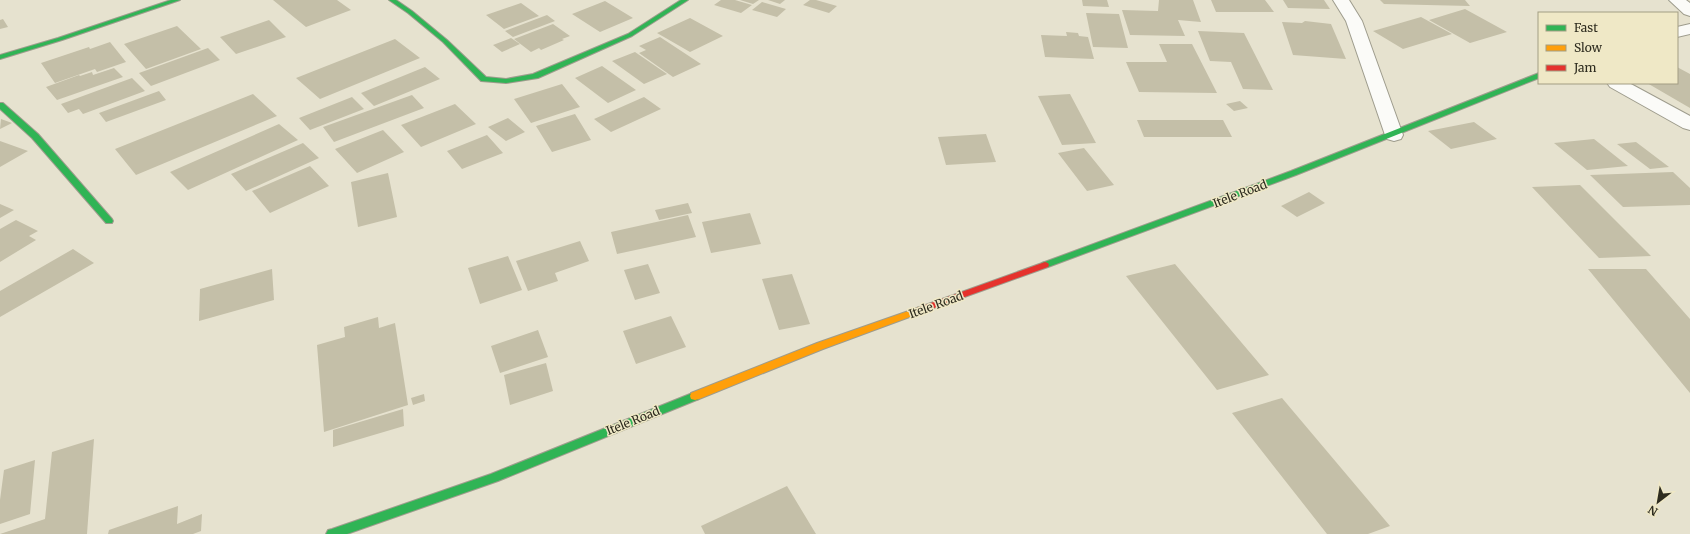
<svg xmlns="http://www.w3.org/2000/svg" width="1690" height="534" font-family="Merriweather,serif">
	<rect width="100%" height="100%" fill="#e6e2cf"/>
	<!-- building -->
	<path fill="#c4bfa8" d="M273,0H337L351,10L306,27Z
		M721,0H735L752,5L741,13L714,5Z
		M740,0H759L753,4Z
		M768,0H785L780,4Z
		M810,0H816L837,6L829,13L803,5Z
		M1082,0H1107L1109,7L1083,6Z
		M1159,0H1193L1201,22L1178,20L1185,36L1130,35L1122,10L1158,11Z
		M1211,0H1265L1274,12H1216Z
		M1283,0H1324L1330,9L1288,8Z
		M1380,0H1465L1470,6L1384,4Z
		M605,1L633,18L600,32L572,14Z
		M762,2L786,9L777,17L752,10Z
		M521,3L539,16L504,29L486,15Z
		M1465,9L1507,32L1470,43L1429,20Z
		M1086,13L1119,14L1128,48L1093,47Z
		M547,15L555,21L513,37L505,31Z
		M1421,17L1452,34L1403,49L1373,31Z
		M690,18L723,36L690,52L657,33Z
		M3,19L8,27L0,29V20Z
		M269,20L286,37L236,54L220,37Z
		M1305,21L1331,24L1346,59L1293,55L1282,22L1302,23Z
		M553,24L570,36L562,39L564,40L541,50L539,48L531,52L514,39Z
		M177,26L201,49L146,69L124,44Z
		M1198,31L1244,33L1273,90L1243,89L1231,62L1210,61Z
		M1066,32L1078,33L1079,36L1088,37L1094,59L1045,57L1041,35L1067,36Z
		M660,37L701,64L673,77L639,53L646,50L639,46Z
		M511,38L520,44L502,52L493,45Z
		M395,39L420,58L320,99L296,78Z
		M110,42L126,62L97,72L95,69L55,83L41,63L89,47L90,49Z
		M1159,44H1192L1217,93L1139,92L1126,62H1167Z
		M208,48L220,60L151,86L139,73Z
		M635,52L667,74L644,84L612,61Z
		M602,66L636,90L608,103L575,78Z
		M425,67L440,79L374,106L361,93Z
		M1677,67L1690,74V108L1647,83H1677Z
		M114,68L123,77L57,100L46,87L79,75L80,76L92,72L93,75Z
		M132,78L145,91L83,114L79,109L68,113L61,104Z
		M562,84L580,107L531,123L514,99Z
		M159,91L166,100L106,122L99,113Z
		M253,94L277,116L136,175L115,149Z
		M1070,94L1096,143L1062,145L1038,96Z
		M412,95L424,108L334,142L323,127Z
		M352,97L364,109L310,130L299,118Z
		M644,97L661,109L611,132L594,119Z
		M1240,101L1248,108L1234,111L1226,104Z
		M455,104L476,124L421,147L401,125Z
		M575,114L591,140L552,152L536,126Z
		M508,118L525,132L506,141L488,127Z
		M1,119L12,123L0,129Z
		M1137,120H1223L1232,137H1144Z
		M1474,122L1497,139L1451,149L1428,131Z
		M279,124L298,140L188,190L170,172Z
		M383,130L404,152L357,173L335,149Z
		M986,134L996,162L946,165L938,137Z
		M487,135L503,153L462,169L447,151Z
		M1594,139L1628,166L1587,170L1554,143Z
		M0,141L28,151L0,167Z
		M1636,142L1669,167L1650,169L1617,144Z
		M303,143L319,158L246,191L231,174Z
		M1084,148L1114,185L1087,191L1058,153Z
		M310,166L329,186L270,213L252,191Z
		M1673,172L1690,188V205L1623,207L1590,175Z
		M388,173L397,217L358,227L351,182Z
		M1580,185L1651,256L1599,258L1532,187Z
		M1309,192L1325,203L1297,217L1281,206Z
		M688,203L692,213L659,220L655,210Z
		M0,204L14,210L0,218Z
		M750,213L761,244L711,253L702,222Z
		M688,215L696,237L617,254L611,232Z
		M16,220L38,231L29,236L36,240L0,262V229Z
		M580,241L589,261L555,273L558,281L528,291L516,261Z
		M73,249L94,263L0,317V291Z
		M508,256L522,290L480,304L468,268Z
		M648,264L660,293L635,300L624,270Z
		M1175,264L1269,375L1217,390L1126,276Z
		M272,269L274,300L199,321L200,289Z
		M1588,269H1646L1690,319V393Z
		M792,274L810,324L779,330L762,279Z
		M671,316L686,347L636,364L623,331Z
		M378,317L379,328L395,323L408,405L324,432L317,345L345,337L344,327Z
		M538,330L548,357L500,373L491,346Z
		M546,363L553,391L510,405L504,375Z
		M424,394L425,401L413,405L411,398Z
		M1282,398L1390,526L1368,534H1327L1232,413Z
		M403,409L404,426L333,447V430Z
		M94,439L87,534H0L45,519L52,452Z
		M35,460L30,514L0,524V500L4,470Z
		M787,486L816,534H705L701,526Z
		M178,506L177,524L202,514L201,531L193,534H108L109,530Z"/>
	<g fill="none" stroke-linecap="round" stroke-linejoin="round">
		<defs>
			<path id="street" d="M1333,0H1349L1362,21L1403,135L1401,139L1394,141L1387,139L1385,135L1346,21Z
				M1669,0H1686L1690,3V16L1684,14Z
				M1690,24V34L1677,37V27Z
				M1607,83H1629L1690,116V130L1683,128L1610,87Z"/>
			<path id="fast" d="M171,0H180L62,40L0,59V55L58,38Z
				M389,0H396L412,11L447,40L486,77L506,79L533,74L628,34L681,0H688L632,36L538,78L506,83L481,81L443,42L408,13Z
				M1539,73V78L1296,175L1048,267H1042L1041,265L1042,263L1291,171Z
				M0,103H3L38,134L112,219L113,221L112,223H106L32,138L0,109Z
				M695,392L699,393L700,396L699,399L498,481L347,534H326L328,530L332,529L491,474Z"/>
			<path id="slow" d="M920,307L923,308L925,310L923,312L823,349L699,399L695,400L691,399L690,396L691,393L817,343Z"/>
			<path id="jam" d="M1045,262L1048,263L1049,265L1048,267L923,312H917L915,310L917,308Z"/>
		</defs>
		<!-- street casing -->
		<use href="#street" stroke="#9e9c8d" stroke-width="2"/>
		<!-- fast casing -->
		<use href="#fast" stroke="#9e9c8d" stroke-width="2"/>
		<!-- slow casing -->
		<use href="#slow" stroke="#9e9c8d" stroke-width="2"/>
		<!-- jam casing -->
		<use href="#jam" stroke="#9e9c8d" stroke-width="2"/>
		<!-- street -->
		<use href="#street" fill="#fbfbf8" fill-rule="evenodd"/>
		<!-- fast -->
		<use href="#fast" fill="#30b455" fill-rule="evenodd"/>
		<!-- slow -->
		<use href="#slow" fill="#ff9f0a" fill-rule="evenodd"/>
		<!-- jam -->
		<use href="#jam" fill="#e5322d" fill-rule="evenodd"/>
	</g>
	<g text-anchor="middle" stroke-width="3" stroke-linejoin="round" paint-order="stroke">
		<!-- street labels -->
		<g font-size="12" fill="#2e2c1f" stroke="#efe8c6">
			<text transform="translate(1240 194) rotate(-21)" y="4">Itele Road</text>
			<text transform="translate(936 305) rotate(-20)" y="4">Itele Road</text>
			<text transform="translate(633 421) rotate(-22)" y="4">Itele Road</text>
		</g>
	</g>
	<!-- legend -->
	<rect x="1538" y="12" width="140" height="72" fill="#efe8c6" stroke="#a29d83"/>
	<rect x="1546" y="25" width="20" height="6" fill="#30b455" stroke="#a29d83"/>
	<text x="1574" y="32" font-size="12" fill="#2e2c1f">Fast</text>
	<rect x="1546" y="45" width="20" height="6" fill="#ff9f0a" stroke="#a29d83"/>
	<text x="1574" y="52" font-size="12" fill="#2e2c1f">Slow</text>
	<rect x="1546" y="65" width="20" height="6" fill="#e5322d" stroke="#a29d83"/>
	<text x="1574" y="72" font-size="12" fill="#2e2c1f">Jam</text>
	<!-- north arrow -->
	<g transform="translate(1658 502) rotate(211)" stroke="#efe8c6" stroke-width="3" paint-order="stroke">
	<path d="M0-3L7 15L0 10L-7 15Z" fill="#2e2c1f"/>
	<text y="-6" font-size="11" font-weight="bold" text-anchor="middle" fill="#2e2c1f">N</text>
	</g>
</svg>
